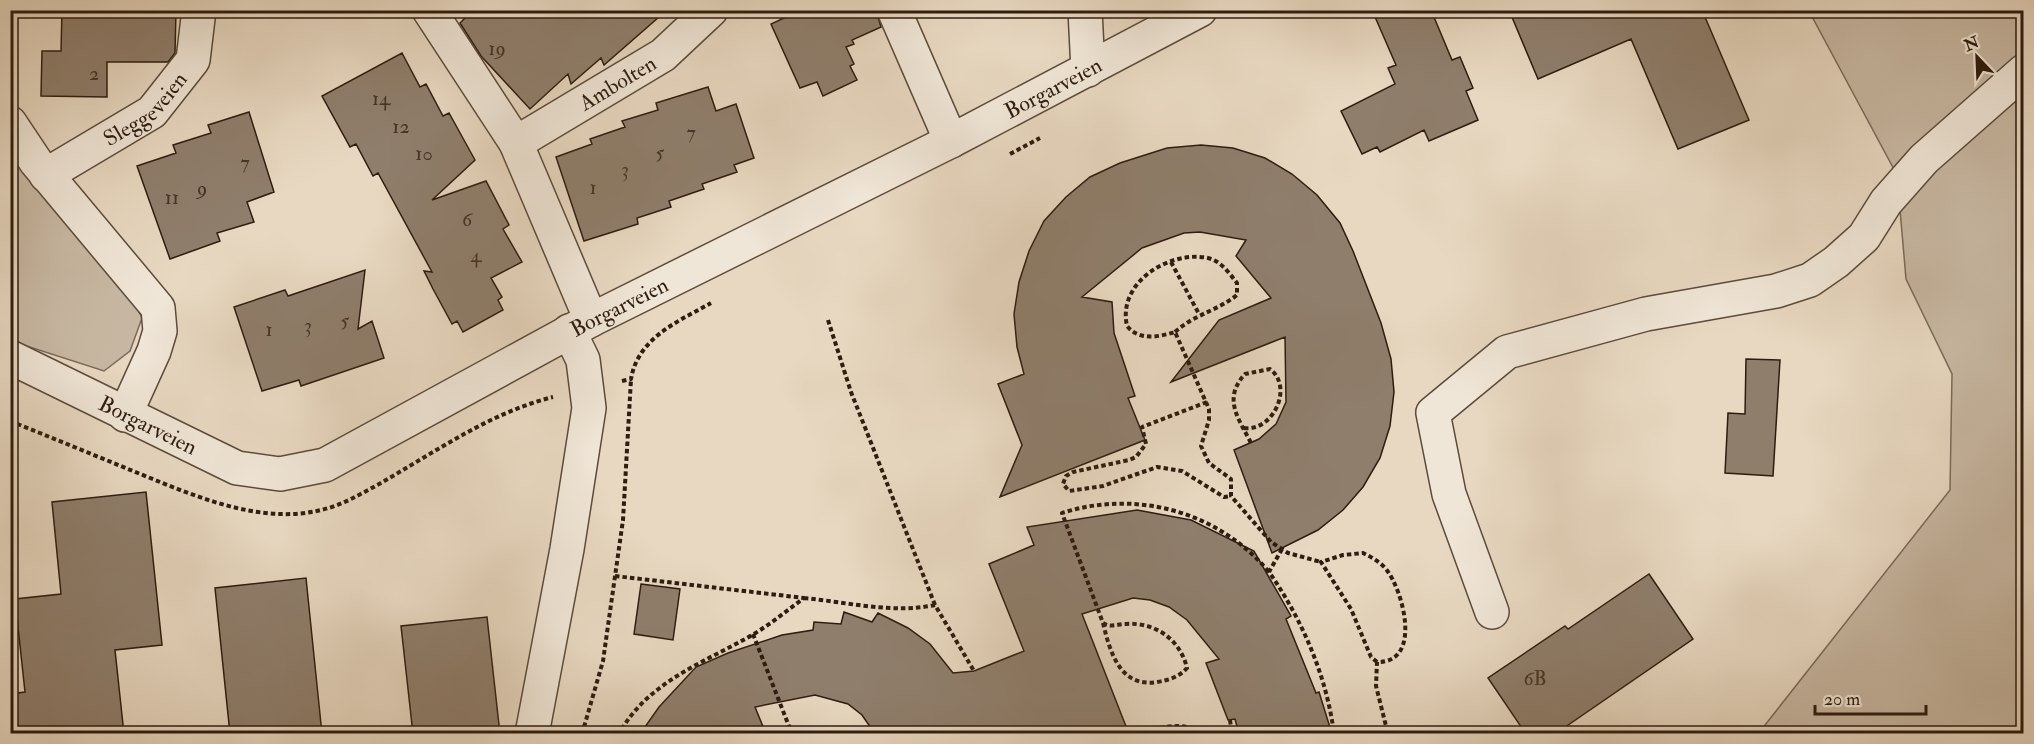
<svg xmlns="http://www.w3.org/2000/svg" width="2034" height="744" font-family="'IM FELL Double Pica',serif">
	<rect width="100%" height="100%" fill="#e8d8c1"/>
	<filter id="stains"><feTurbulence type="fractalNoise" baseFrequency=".00333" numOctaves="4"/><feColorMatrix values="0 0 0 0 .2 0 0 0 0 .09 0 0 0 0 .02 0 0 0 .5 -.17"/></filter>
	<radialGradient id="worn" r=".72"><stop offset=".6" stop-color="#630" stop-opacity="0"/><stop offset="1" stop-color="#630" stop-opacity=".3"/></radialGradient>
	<!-- green -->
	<path fill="#c8b8a3" stroke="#7b6a5a" stroke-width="1.5" d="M1809,11H2023V733L1758,734L1950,490L1952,374L1906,279L1897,175Z
		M10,155L127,288L142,318L130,351L104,371L11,341Z"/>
	<!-- building -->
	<path fill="#8f7e6c" stroke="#2e1c10" stroke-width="1.5" d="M62,10H176L175,53L168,62H107V97L41,96L42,51H61Z
		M473,10H667L604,65L601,58L571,84L568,74L530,109L481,56L460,23Z
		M801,10H876L881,27L852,40L854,44L846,47L854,64L850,66L857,80L823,96L817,82L800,88L771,24Z
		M1372,10H1431L1452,60L1460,57L1473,88L1466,91L1478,120L1429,141L1424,130L1380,152L1377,147L1362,154L1341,111L1395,84L1388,68L1396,65Z
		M1509,10H1702L1749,120L1678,149L1631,39L1538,79Z
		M402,53L420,87L426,84L443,116L449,113L475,160L432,200L486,181L509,225L503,229L522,262L491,278L502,297L498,300L503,310L463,332L457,321L452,324L433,289L424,271L432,272L378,173L373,176L356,144L350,147L322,96Z
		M708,87L716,111L736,104L754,158L734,165L737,172L702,184L704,189L669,201L671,207L637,218L638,224L584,241L556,157L592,144L590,139L625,127L622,121L658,110L656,103Z
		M249,112L274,192L247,202L254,222L217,233L220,241L170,259L137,166L176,153L173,145L211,133L208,125Z
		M1201,145L1233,148L1265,158L1292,174L1317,195L1340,223L1353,251L1381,323L1391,359L1394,392L1390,426L1380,458L1363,487L1343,510L1318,530L1272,553L1234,450L1259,439L1276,424L1286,402L1285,337L1171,382L1219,320L1271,298L1236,256L1246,240L1200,232L1184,233L1142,248L1082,297L1112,302L1114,333L1135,396L1128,398L1145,440L1000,497L1022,445L998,384L1024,374L1017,347L1014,314L1019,282L1029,251L1044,221L1066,197L1090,177L1120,163L1167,148Z
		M365,270L358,329L372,321L384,358L301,386L299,380L262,391L234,307L285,290L288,296Z
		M1746,359L1780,360L1773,476L1725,473L1728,413L1745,414Z
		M146,492L162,645L115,650L124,734H10V694L25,692L15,599L61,594L52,502Z
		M1137,510L1191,520L1254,551L1291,616L1286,619L1316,693L1319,692L1332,734H1239L1235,719L1228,720L1206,663L1219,659L1187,620L1169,607L1150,600L1133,598L1082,614L1129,734H875L862,715L848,704L815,695L755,707L766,734H640L659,707L696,667L728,653L782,635L813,630L814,622L841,624L844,612L872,622L878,613L908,628L930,644L953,673L974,671L1024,651L989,564L1034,545L1027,527Z
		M1649,574L1693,639L1555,734H1526L1488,678L1565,626L1568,629Z
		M306,578L322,734H230L215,588Z
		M641,584L680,589L673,640L634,634Z
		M487,617L500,734H413L401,626Z"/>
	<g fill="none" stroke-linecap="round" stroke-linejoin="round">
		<defs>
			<g id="minor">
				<path d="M429,10L516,143L591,320"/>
				<path d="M894,10L951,141"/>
				<path d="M1085,10L1088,70"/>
				<path d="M10,123L36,162L158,308L160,331L154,351L125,415"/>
				<path id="s1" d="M516,143L663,55L711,10"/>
				<path id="s2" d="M46,175L152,112L193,60L199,10"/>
				<path id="s3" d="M10,357L237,468L280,474L325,465L591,320L951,141L1200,10"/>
				<path d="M1492,612L1449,494L1433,413L1507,352L1646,314L1776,291L1810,280L1836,262L1864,237L1886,202L1924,159L2024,71"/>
				<path d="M532,734L567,549L589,408L583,360L569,331"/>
			</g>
		</defs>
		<!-- minor casing -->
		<use href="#minor" stroke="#5c4b3c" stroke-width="36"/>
		<!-- path -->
		<path stroke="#2e1c10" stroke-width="4" stroke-dasharray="4.5 3" stroke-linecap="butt" d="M1010,154L1040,138
			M1171,262L1199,314
			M828,320L851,392L935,605
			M1175,332C1195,314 1217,311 1237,295V283C1229,273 1221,261 1208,258C1170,250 1117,282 1127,326C1139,341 1159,337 1175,332L1209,409V420L1201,446L1209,463L1231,479V496L1271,542L1288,553L1321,562
			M622,381L631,379C638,338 677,322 711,303
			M1207,402L1142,427L1146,444L1136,457L1129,460L1073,472L1066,476L1063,484L1069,491L1103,486L1157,467L1182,471L1224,497L1231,496
			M10,421C50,437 89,453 128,469C198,497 278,536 351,499C417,466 480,415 553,397
			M1244,428C1273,432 1294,387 1270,369L1245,374C1222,399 1239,419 1251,443
			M1282,549L1269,572C1302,619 1327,677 1334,734
			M615,576L804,598C785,612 767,627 747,638C700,664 646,684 619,734
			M804,598C846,602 893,614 935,605L974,671
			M1103,623C1110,652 1120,688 1157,682C1169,680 1179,677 1187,668C1180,639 1155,622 1126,624C1117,624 1111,628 1103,623L1062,513C1137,489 1219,512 1269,572
			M753,634L792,734
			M1377,662L1371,657L1351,609L1321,562L1343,555L1363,553C1371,557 1379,561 1386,569C1403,590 1423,663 1377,662L1376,686L1388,734
			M1230,720L1232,734
			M582,734L603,661L623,520L631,379
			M796,734L808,731L826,734
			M1146,734C1161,724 1191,723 1205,734"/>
		<!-- minor -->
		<use href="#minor" stroke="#f0e6d7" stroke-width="33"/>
	</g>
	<g text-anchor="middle" stroke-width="6" stroke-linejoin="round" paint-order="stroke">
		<!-- number labels -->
		<g font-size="20" fill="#463427">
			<text x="497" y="55">19</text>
			<text x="94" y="80">2</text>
			<text x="381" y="105">14</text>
			<text x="401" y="133">12</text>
			<text x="691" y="139">7</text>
			<text x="660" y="159">5</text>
			<text x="424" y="160">10</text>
			<text x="245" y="169">7</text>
			<text x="625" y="176">3</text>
			<text x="593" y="194">1</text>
			<text x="202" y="195">9</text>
			<text x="172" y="204">11</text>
			<text x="467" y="226">6</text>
			<text x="476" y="262">4</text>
			<text x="345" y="327">5</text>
			<text x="308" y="332">3</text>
			<text x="269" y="336">1</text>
			<text x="1535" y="685">6B</text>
		</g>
		<!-- street labels -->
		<g font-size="22" fill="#2e1c10" stroke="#f0e6d7">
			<text dy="8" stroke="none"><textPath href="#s1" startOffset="118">Ambolten</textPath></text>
			<text dy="8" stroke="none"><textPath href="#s3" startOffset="1162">Borgarveien</textPath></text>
			<text dy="8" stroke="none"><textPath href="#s2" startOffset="120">Sleggeveien</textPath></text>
			<text dy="8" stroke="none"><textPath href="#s3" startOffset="676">Borgarveien</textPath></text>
			<text dy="8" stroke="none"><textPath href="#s3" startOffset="154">Borgarveien</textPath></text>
		</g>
	</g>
	<!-- margin -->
	<rect width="2034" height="744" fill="none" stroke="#e8d8c1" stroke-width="36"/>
	<rect x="12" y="12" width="2010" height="720" fill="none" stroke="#2e1c10" stroke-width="3"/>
	<rect x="18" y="18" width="1998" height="708" fill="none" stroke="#2e1c10" stroke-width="1.5"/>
	<!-- north arrow -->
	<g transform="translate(1977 57) rotate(337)" stroke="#f0e6d7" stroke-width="4.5" paint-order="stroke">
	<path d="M0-4.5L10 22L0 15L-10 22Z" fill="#2e1c10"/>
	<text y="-9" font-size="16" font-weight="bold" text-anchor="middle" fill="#2e1c10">N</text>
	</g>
	<!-- scale -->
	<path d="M1815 705v9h111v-9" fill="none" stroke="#2e1c10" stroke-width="3"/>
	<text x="1824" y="705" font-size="18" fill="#2e1c10" stroke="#f0e6d7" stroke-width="4.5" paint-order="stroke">20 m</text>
	<rect width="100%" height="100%" filter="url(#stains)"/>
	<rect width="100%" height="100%" fill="url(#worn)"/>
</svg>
